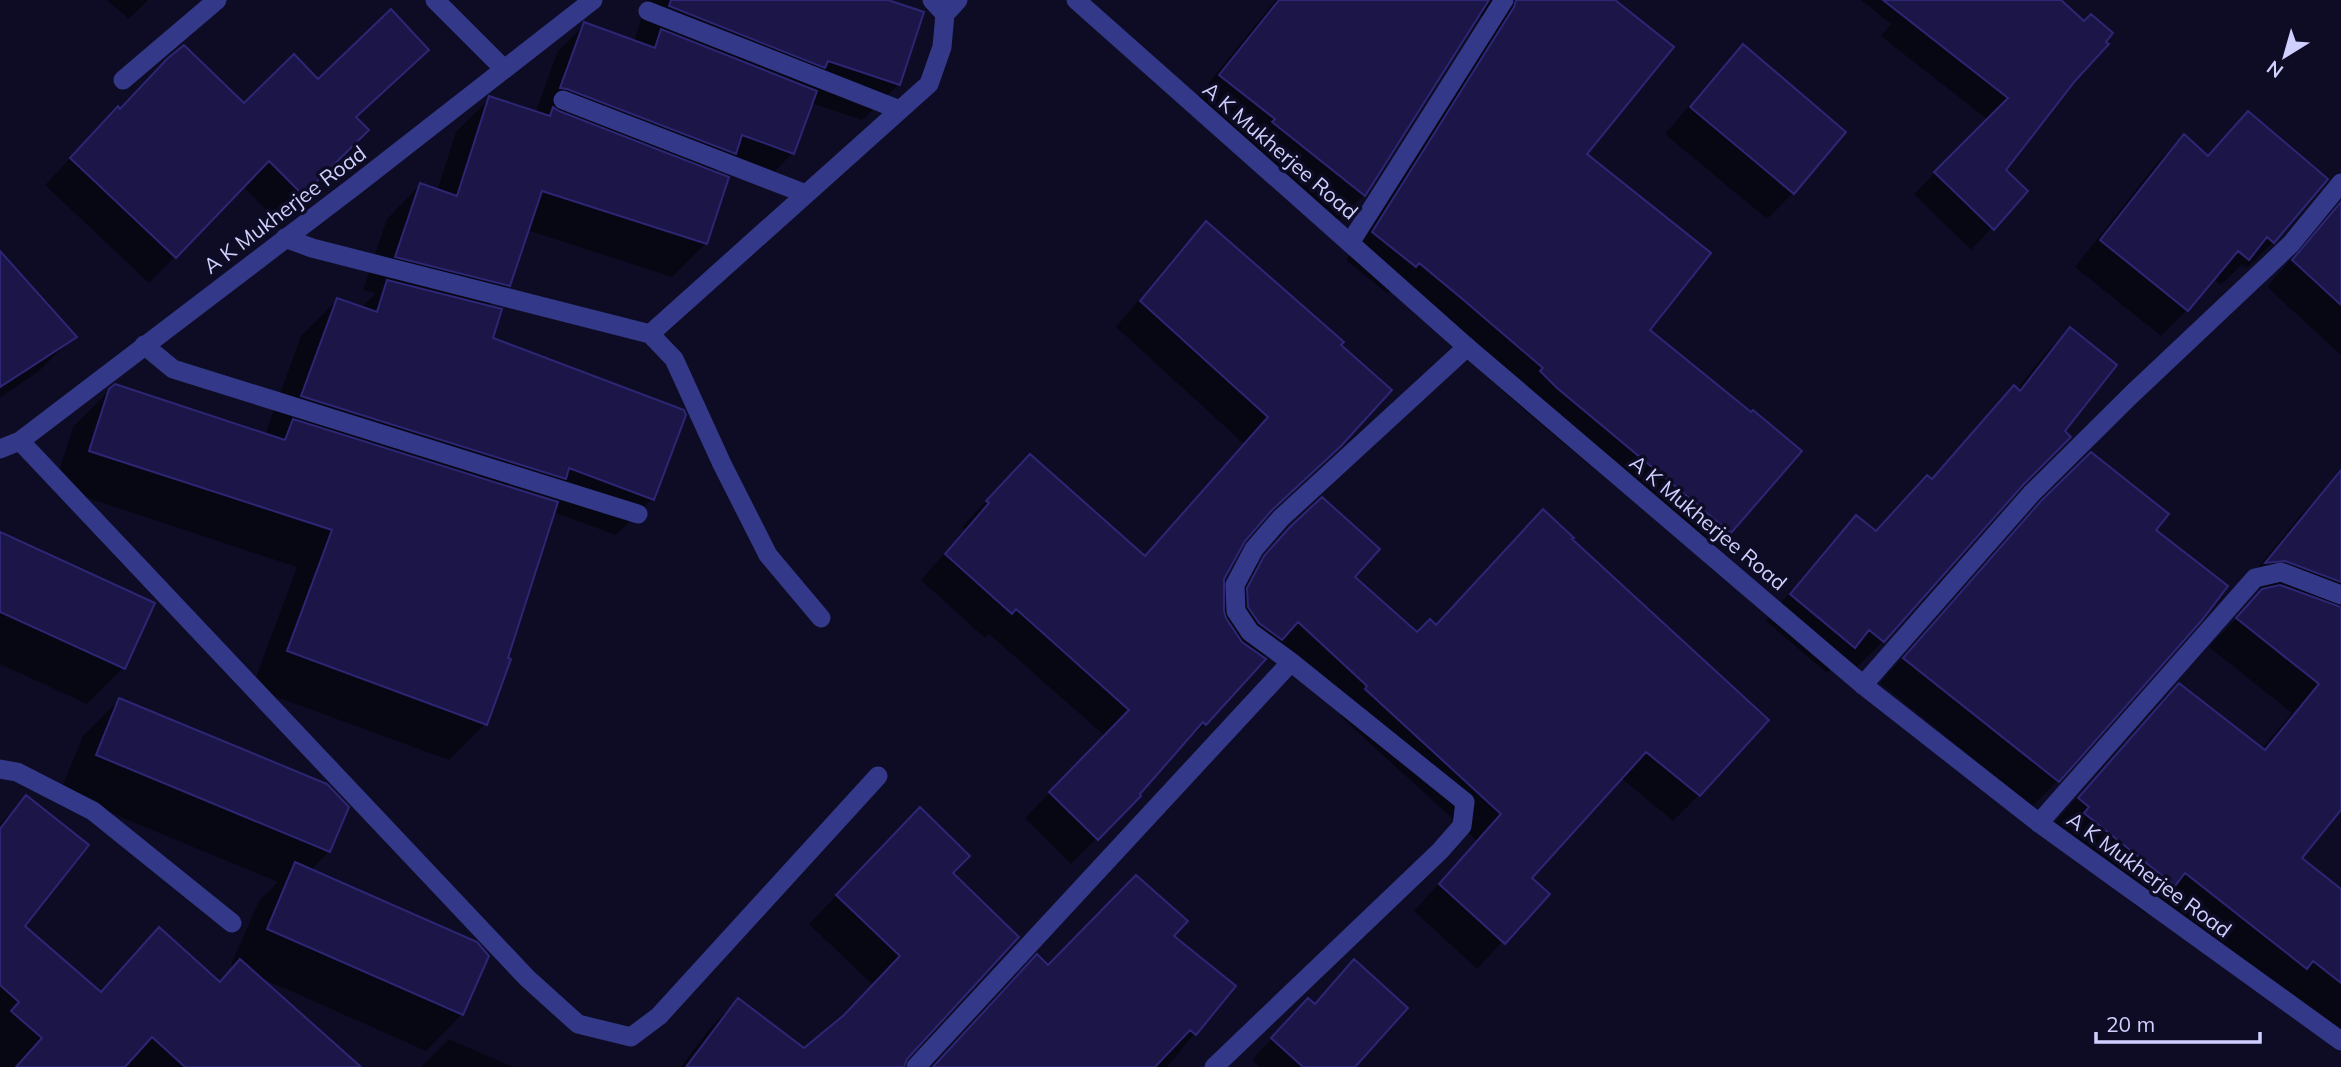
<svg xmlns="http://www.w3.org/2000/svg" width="2341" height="1067" font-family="Mulish,sans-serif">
	<rect width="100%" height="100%" fill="#0e0c25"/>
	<!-- shadow -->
	<path fill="#0007" d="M107,0H148L129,19Z
		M647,0H883L899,84L862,120L811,103L793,153L767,179L724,163L714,173L706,243L672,277L527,230L509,285L487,307L491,339L652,499L616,535L553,512L485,724L449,760L252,688L297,567L54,487L73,427L110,390L265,435L301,336L337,300L361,308L376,293L363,290L387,219L420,185L437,191L456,132L490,98L535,113L558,51L584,25L634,42Z
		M1276,0H1612L1584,155L1647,330L1799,451L1729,532L1702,559L1530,415L1391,290L1387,293L1346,260L1488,35L1484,17L1478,15L1364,195L1337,222L1193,102Z
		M1861,0H2058L2003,171L2026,191L1971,250L1914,194L1988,120L1881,36L1891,24Z
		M1743,47L1844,133L1793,193L1767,219L1665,134L1717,73Z
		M427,50L355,118L366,130L276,220L243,186L149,283L45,185L92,135L119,110L244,105L318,81Z
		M2248,113L2318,188L2273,242L2247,268L2242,264L2221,285L2213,278L2187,310L2161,336L2075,267L2158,162L2184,136L2206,157Z
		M2339,207L2341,209V355L2267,287L2313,233Z
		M1206,223L1342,342L1261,519L1243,540L1222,579V615L1239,584L1291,528L1352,577L1417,634L1435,626L1543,511L1699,795L1673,821L1620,777L1530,878L1547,894L1477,969L1414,911L1477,841L1340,716L1343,713L1272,648L1205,724L1180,749L1178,747L1137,794L1139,796L1071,864L1025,818L1105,736L989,634L985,638L921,580L965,530L962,527L1004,481L1143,557L1244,444L1116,327L1181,249Z
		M0,254L74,336L38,372L0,398Z
		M2070,329L2020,486L1883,641L1857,667L1844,656L1827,673L1766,621L1831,543L1856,517L1875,532L1927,477L1930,480L2014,387L2017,390L2044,355Z
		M2091,454L2154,531L2200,619L2057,781L2032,806L1880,683L2016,529Z
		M2328,488L2341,498V807L2300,858L2341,891V1034L2157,901L2145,913L2057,842L2051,827L2151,714L2179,685L2261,750L2292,713L2209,647L2262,591L2256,588L2240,590L2300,516Z
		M0,534L123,668L87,704L0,664Z
		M119,700L329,851L310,871L462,1014L426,1051L259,977L358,1067H0V824L26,798L22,926L99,993L159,930L219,983L235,967L231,965L259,901L278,882L60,792L83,736Z
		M892,838L951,873L903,1067H681L710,1028L738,1000L804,1050L840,1020L874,986L809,924Z
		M1172,936L1234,986L1167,1067H933L1009,985L1048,967Z
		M1334,982L1353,1067H1260L1252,1060L1288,1021L1314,1005Z
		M449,1039L513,1067H421Z"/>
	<!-- building -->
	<path fill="#1b1647" stroke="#2d2675" stroke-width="2" d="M671,0H888L924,12L900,85L828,61L825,68L669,6Z
		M1279,0H1489L1365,196L1272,122L1275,119L1219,75Z
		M1516,0H1615L1674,47L1587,154L1711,253L1650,330L1751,412L1753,410L1802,451L1731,533L1557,388L1540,371L1543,368L1460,297L1419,263L1416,267L1372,232L1514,7Z
		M1883,0H2061L2084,21L2091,14L2113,33L2106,42L2109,44L2075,81L2006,170L2028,191L1994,230L1934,172L2008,98Z
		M391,9L429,50L356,117L369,130L303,195L269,161L176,258L70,158L118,106L120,109L167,59L184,45L244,103L294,54L318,79Z
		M584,22L655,48L661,29L817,91L794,154L742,135L736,154L567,89L560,88Z
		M1743,44L1846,132L1794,194L1690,107Z
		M489,96L550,116L553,107L559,111L729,177L707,244L542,191L510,286L395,257L420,183L457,196Z
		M2248,111L2328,179L2274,243L2267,237L2249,260L2238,251L2188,311L2100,240L2184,134L2208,156Z
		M2341,202V305L2292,260Z
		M1206,221L1344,342L1341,345L1392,390L1341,446L1272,510L1245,541L1224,579V611L1226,618L1242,642L1266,659L1206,725L1203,722L1140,794L1141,796L1098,840L1049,792L1129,710L1016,609L1012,614L945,554L989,503L986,501L1030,454L1145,556L1268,417L1140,301Z
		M0,251L77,337L0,387Z
		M387,280L502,309L493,338L684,410L686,415L654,500L569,468L566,479L301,396L337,298L377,312Z
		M2070,327L2117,365L2065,431L2071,437L2023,485L1884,642L1869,630L1855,648L1790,594L1856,515L1876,531L1927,475L1932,479L2014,385L2020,391Z
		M115,384L285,440L293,419L558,502L508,658L511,659L487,725L287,651L332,530L89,451L109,389Z
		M2091,452L2169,514L2156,530L2228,586L2202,620L2059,782L1903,658L2041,501Z
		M2341,470V582L2285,561L2265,563Z
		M1322,497L1380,549L1355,577L1417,632L1430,619L1436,625L1543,509L1574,538L1572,539L1769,720L1700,796L1646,752L1532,878L1550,894L1505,944L1439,884L1501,814L1365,689L1367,686L1298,622L1282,640L1259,623L1248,607L1247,588L1264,556L1290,527Z
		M0,532L155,603L125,669L0,612Z
		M2280,585L2341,607V810L2302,858L2341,889V983L2313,961L2307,969L2185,873L2175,886L2084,813L2089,807L2078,798L2179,683L2265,750L2319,684L2236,618L2262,589Z
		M119,698L327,784L349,807L330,852L96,755Z
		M26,795L89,845L25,926L101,992L159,927L220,982L240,959L361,1067H185L152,1037L125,1067H16L42,1038L11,1011L19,1002L0,985V829Z
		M920,807L970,856L953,873L1019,937L907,1059L904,1067H686L738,998L804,1048L844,1015L900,956L836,895Z
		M295,862L477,942L489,956L463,1015L267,929Z
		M1136,875L1188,921L1174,936L1236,986L1196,1035L1190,1030L1155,1067H933L1037,954L1048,965Z
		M1354,959L1408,1008L1355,1067H1303L1271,1038L1308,998L1315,1004Z"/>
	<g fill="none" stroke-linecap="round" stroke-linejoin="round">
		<!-- minor -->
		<path stroke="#333988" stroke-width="19" d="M435,0L504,69
			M648,11L900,110
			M945,14L958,0
			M123,80L217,0
			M563,100L806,194
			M285,238L312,248L650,334L674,359L722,464L768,555L821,618
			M1350,243L1504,0
			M650,334L929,84L942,47L945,14L932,0
			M144,345L173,369L638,514
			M20,441L527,978L578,1024L631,1037L659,1016L878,776
			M1863,685L2032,493L2131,395L2291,244L2341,183
			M0,769L17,772L93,811L232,923
			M2039,823L2255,578L2281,572L2341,595
			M916,1067L1291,662
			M1214,1067L1440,851L1462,826L1465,802L1291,662L1250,632L1236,611L1235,585L1254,549L1281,518L1467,347"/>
		<!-- tertiary -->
		<path stroke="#333988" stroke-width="19" d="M1076,0L1467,347L1863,685L2039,823L2341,1041
			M0,449L20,441L356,185L593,0"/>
	</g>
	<g text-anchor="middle" stroke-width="7" stroke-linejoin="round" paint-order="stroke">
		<!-- street labels -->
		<g font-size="21" fill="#d0d0ff" stroke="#0e0c25">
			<text transform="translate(1280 151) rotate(41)" y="7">A K Mukherjee Road</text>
			<text transform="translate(285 210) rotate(-37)" y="7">A K Mukherjee Road</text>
			<text transform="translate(1708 523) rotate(40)" y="7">A K Mukherjee Road</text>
			<text transform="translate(2149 875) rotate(36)" y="7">A K Mukherjee Road</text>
		</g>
	</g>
	<!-- north arrow -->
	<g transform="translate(2285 56) rotate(217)" stroke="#0e0c25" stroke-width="5" paint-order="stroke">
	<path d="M0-5L12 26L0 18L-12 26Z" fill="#d0d0ff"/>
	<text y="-10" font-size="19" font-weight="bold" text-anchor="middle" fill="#d0d0ff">N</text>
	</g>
	<!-- scale -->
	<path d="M2096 1032v10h164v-10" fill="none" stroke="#d0d0ff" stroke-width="3.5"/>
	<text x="2106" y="1032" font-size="21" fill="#d0d0ff" stroke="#0e0c25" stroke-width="5" paint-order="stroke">20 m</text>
</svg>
